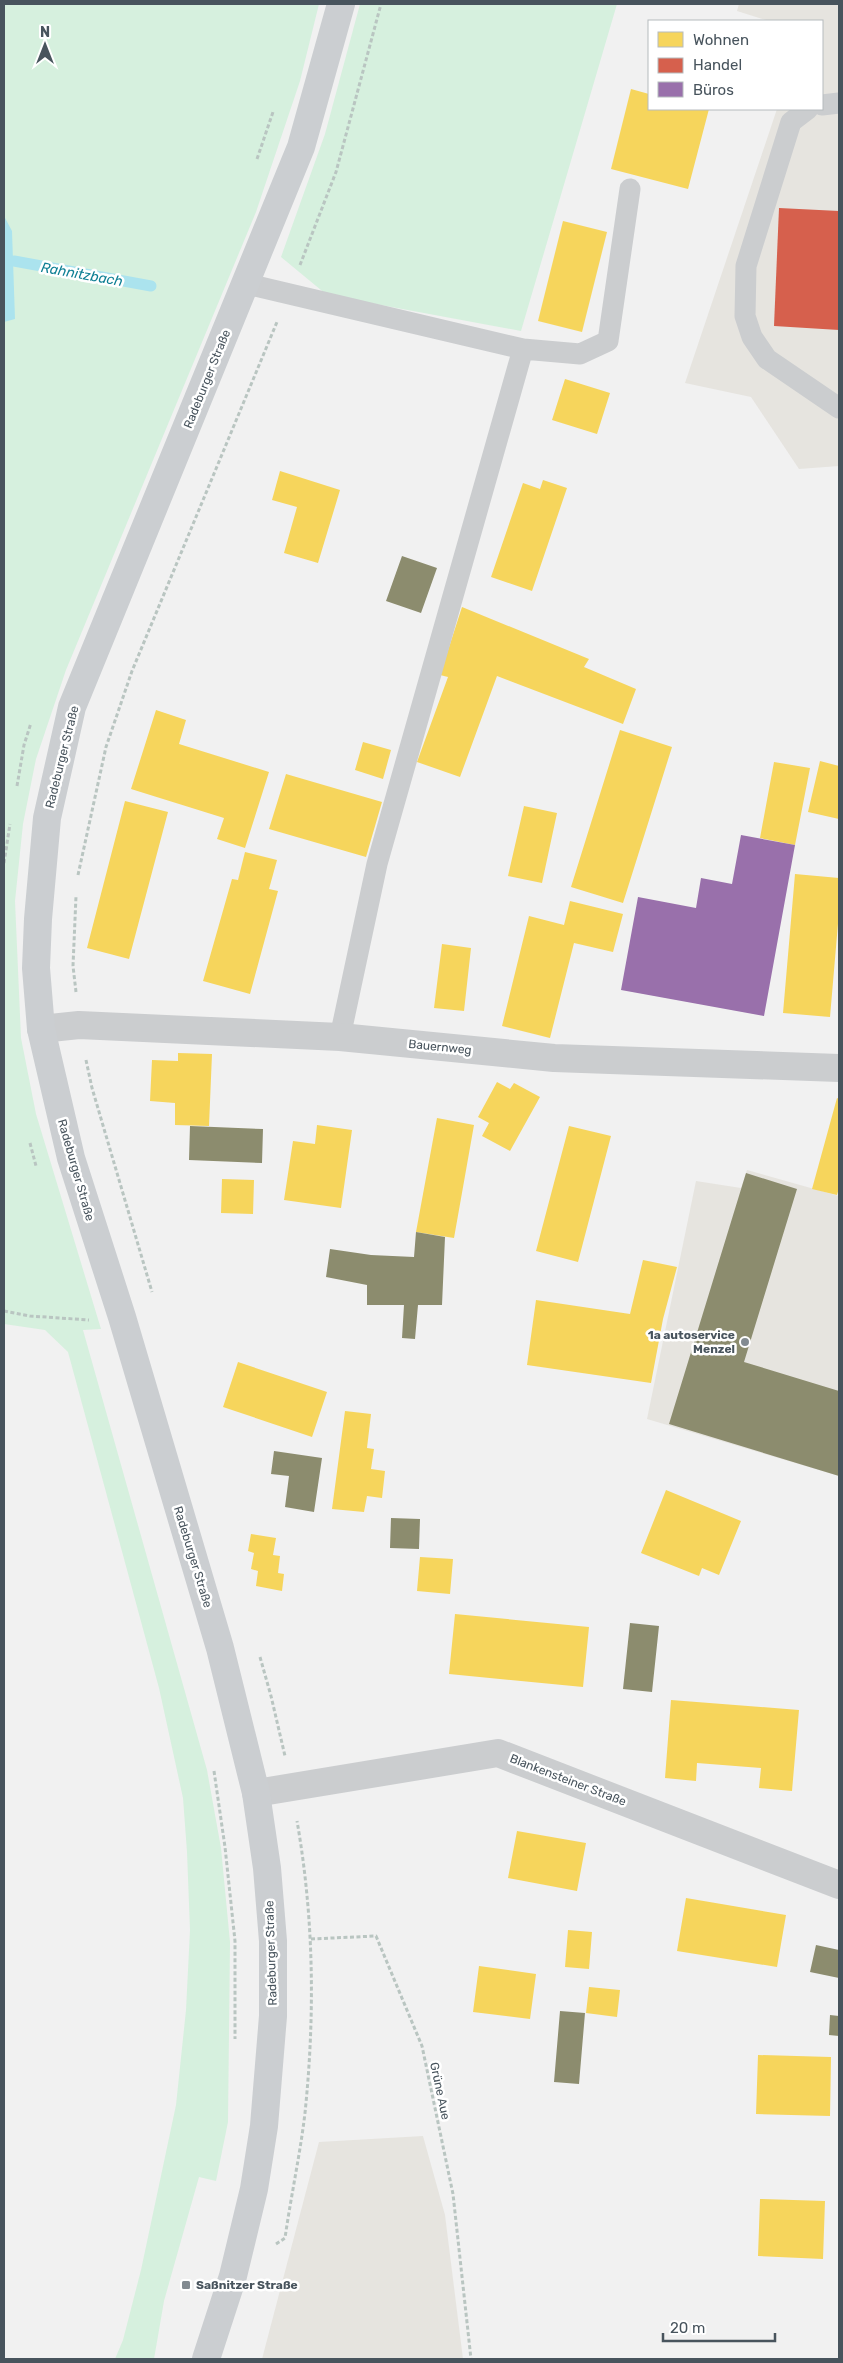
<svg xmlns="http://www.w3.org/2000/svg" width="843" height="2363" font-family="Rubik,sans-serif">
	<rect width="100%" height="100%" fill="#f1f1f1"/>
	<!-- commercial -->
	<path fill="#e6e4df" d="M739,4H839V466L799,469L751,397L685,383L777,109H822V21H769L737,11Z
		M747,1170L839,1196V1476L647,1419L696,1181L741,1188Z
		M423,2136L445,2215L463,2359H262L319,2142Z"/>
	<!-- green -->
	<path fill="#d6f0de" d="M4,4H319L300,81L256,212L66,670L36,759L23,824L15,901L21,1038L36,1114L101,1329L83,1330L207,1770L221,1848L230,1942L228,2122L216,2181L199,2177L164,2301L154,2359H115L123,2340L141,2270L176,2105L186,2010L190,1930L187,1852L183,1798L159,1688L68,1352L45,1330L4,1324Z
		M360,4H617L521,331L327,295L281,257L325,134Z"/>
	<!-- water -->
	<path fill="#abe3ee" d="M4,216L12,231L15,319L4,322Z"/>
	<!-- homes -->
	<path fill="#f6d55c" d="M631,89L649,94V109H709L688,189L611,169Z
		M563,221L607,232L582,332L538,321Z
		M565,379L610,393L597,434L552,420Z
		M280,471L340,490L318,563L284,553L297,507L272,500Z
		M543,480L567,488L532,591L491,577L523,483L540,489Z
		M462,607L589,659L584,667L636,689L623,724L497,676L460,777L417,762L448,677L440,675Z
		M156,710L186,720L179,744L269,772L245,848L217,839L224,818L131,789Z
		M620,730L672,747L623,903L571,887Z
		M363,742L391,750L383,779L355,770Z
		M820,761L839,766V819L808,812Z
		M774,762L810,768L795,845L760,838Z
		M286,774L382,802L366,857L269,829Z
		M125,801L168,812L129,959L87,948Z
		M524,806L557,813L542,883L508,876Z
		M245,852L277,860L269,889L278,891L250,994L203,981L232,879L238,880Z
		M795,874L839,878V912L830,1017L783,1013Z
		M570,901L623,914L613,952L574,943L550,1038L502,1026L529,916L564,925Z
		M442,944L471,948L464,1011L434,1008Z
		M178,1053L212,1054L209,1126L175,1125V1103L150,1101L152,1060L178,1061Z
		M497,1082L510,1089L514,1083L540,1097L510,1151L482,1136L489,1123L478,1117Z
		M837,1098L839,1099V1188L837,1195L812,1189Z
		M437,1118L474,1125L454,1238L416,1232Z
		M317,1125L352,1130L341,1208L284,1200L293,1141L315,1144Z
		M569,1126L611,1136L578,1262L536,1251Z
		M222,1179L254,1180L253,1214L221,1213Z
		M643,1260L677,1267L663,1319L651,1383L527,1365L536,1300L630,1314Z
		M238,1362L327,1392L312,1437L223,1407Z
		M345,1411L371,1414L367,1448L374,1449L371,1469L385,1471L382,1498L367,1496L364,1512L332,1509Z
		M666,1490L741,1521L719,1575L702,1568L699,1576L641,1553Z
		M251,1534L276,1538L273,1555L280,1556L278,1573L284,1574L282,1591L256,1586L258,1571L251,1569L254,1553L248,1551Z
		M420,1557L453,1559L450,1594L417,1591Z
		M455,1614L589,1627L583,1687L449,1674Z
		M671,1700L799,1710L792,1791L759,1788L761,1768L697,1763L696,1781L665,1778Z
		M517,1831L586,1843L577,1891L508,1878Z
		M686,1898L786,1915L777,1967L677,1951Z
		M568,1930L592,1932L589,1969L565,1967Z
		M479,1966L536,1974L530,2019L473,2012Z
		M589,1987L620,1990L617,2017L586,2013Z
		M758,2055L831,2057L830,2116L756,2114Z
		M760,2199L825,2201L823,2259L758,2256Z"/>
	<!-- shops -->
	<path fill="#d6604d" d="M779,208L839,211V330L774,326Z"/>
	<!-- offices -->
	<path fill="#9970ab" d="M741,835L795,845L764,1016L621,990L638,897L696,908L701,878L732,884Z"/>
	<!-- industry -->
	<path fill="#8c8c6e" d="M402,556L437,568L421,613L386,601Z
		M190,1126L263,1129L262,1163L189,1160Z
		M746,1173L797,1189L744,1362L839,1391V1476L669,1424Z
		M416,1232L445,1237L442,1305H418L415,1339L402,1338L404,1305H367V1285L326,1277L330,1249L371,1255L414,1257Z
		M274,1451L322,1458L314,1512L285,1507L289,1476L271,1474Z
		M391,1518L420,1519L419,1549L390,1548Z
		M630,1623L659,1626L652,1692L623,1689Z
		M816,1945L839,1950V1978L810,1972Z
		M560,2011L585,2013L579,2084L554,2082Z
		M830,2015L839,2016V2036L829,2035Z"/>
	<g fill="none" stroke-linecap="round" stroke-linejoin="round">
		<!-- stream -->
		<path stroke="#abe3ee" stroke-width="11" d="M14,261L151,286"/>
		<!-- path -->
		<path stroke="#b9c5c1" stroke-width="3" stroke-dasharray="4 2.5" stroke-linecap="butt" d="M257,159L273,112
			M300,265L336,172L381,4
			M17,786L24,745L31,723
			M4,863L10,824
			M78,875L106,747L132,671L277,322
			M76,992L73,966L76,896
			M86,1060L92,1088L152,1292
			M30,1143L36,1166
			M4,1311L30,1316L89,1320
			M260,1657L271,1696L285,1756
			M214,1771L225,1847L235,1941V2039
			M311,1939L376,1936L422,2046L453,2194L471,2359
			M276,2244L285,2238C291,2196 300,2155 305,2113C315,2015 314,1918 297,1821"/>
		<!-- lane -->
		<path stroke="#cbcdcf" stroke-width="21" d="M822,105L839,103
			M808,109L791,122L746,266L745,316L752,337L767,359L839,408
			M247,284L523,349L377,864L340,1037
			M523,349L580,354L608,341L630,189"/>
		<!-- street -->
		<path stroke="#cbcdcf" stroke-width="28" d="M41,1029L79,1025L340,1037L554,1058L839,1068
			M256,1793L498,1753L839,1885"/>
		<!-- secondary -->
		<path stroke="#cbced1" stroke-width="28" d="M206,2359L233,2276L254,2189L264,2126L273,2016V1941L267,1868L256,1793L220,1648L122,1317L71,1158L41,1029L36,968L38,919L47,818L72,707L301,147L341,4"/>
	</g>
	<!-- markers -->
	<g fill="#838b91" stroke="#fff" stroke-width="2">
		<circle cx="745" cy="1342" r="5"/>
		<rect x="181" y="2280" width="10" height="10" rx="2.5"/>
	</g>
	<g text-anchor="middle" stroke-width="5" stroke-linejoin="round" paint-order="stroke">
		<!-- street labels -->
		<g font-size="12" fill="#48545d" stroke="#fff">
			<text transform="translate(207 379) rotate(-68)" y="4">Radeburger Straße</text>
			<text transform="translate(62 757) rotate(-76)" y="4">Radeburger Straße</text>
			<text transform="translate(440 1047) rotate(6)" y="4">Bauernweg</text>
			<text transform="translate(76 1170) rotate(74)" y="4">Radeburger Straße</text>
			<text transform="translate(193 1557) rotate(73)" y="4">Radeburger Straße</text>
			<text transform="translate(568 1780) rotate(21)" y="4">Blankensteiner Straße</text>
			<text transform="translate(271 1953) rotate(-92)" y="4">Radeburger Straße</text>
			<text transform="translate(440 2091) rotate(78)" y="4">Grüne Aue</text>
		</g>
		<!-- poi labels -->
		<g font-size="12" font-weight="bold" fill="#48545d" stroke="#fff" text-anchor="end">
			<text x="735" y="1339">1a autoservice<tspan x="735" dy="14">Menzel</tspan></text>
			<text x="196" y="2289" text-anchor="start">Saßnitzer Straße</text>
		</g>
		<!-- water labels -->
		<g font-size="14" font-style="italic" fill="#0e7f94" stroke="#fff">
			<text transform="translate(82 274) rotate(10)" y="5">Rahnitzbach</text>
		</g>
	</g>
	<!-- border -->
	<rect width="843" height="2363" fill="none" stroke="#48545d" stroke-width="10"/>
	<!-- legend -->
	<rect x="648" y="20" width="175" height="90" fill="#ffffff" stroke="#b6bbbe"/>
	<rect x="658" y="32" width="25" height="15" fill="#f6d55c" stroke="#b6bbbe"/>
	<text x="693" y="45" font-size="15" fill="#48545d">Wohnen</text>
	<rect x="658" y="58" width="25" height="15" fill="#d6604d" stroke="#b6bbbe"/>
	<text x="693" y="70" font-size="15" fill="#48545d">Handel</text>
	<rect x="658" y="82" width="25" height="15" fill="#9970ab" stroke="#b6bbbe"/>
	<text x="693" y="95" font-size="15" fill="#48545d">Büros</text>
	<!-- north arrow -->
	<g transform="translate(45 45)" stroke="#ffffff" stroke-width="4" paint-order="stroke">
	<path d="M0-4L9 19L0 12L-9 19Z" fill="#48545d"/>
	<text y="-8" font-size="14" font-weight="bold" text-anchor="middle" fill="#48545d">N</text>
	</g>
	<!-- scale -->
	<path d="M663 2333v8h112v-8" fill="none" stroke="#48545d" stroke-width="2.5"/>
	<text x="670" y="2333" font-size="15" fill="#48545d" stroke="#ffffff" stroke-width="4" paint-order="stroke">20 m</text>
</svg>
